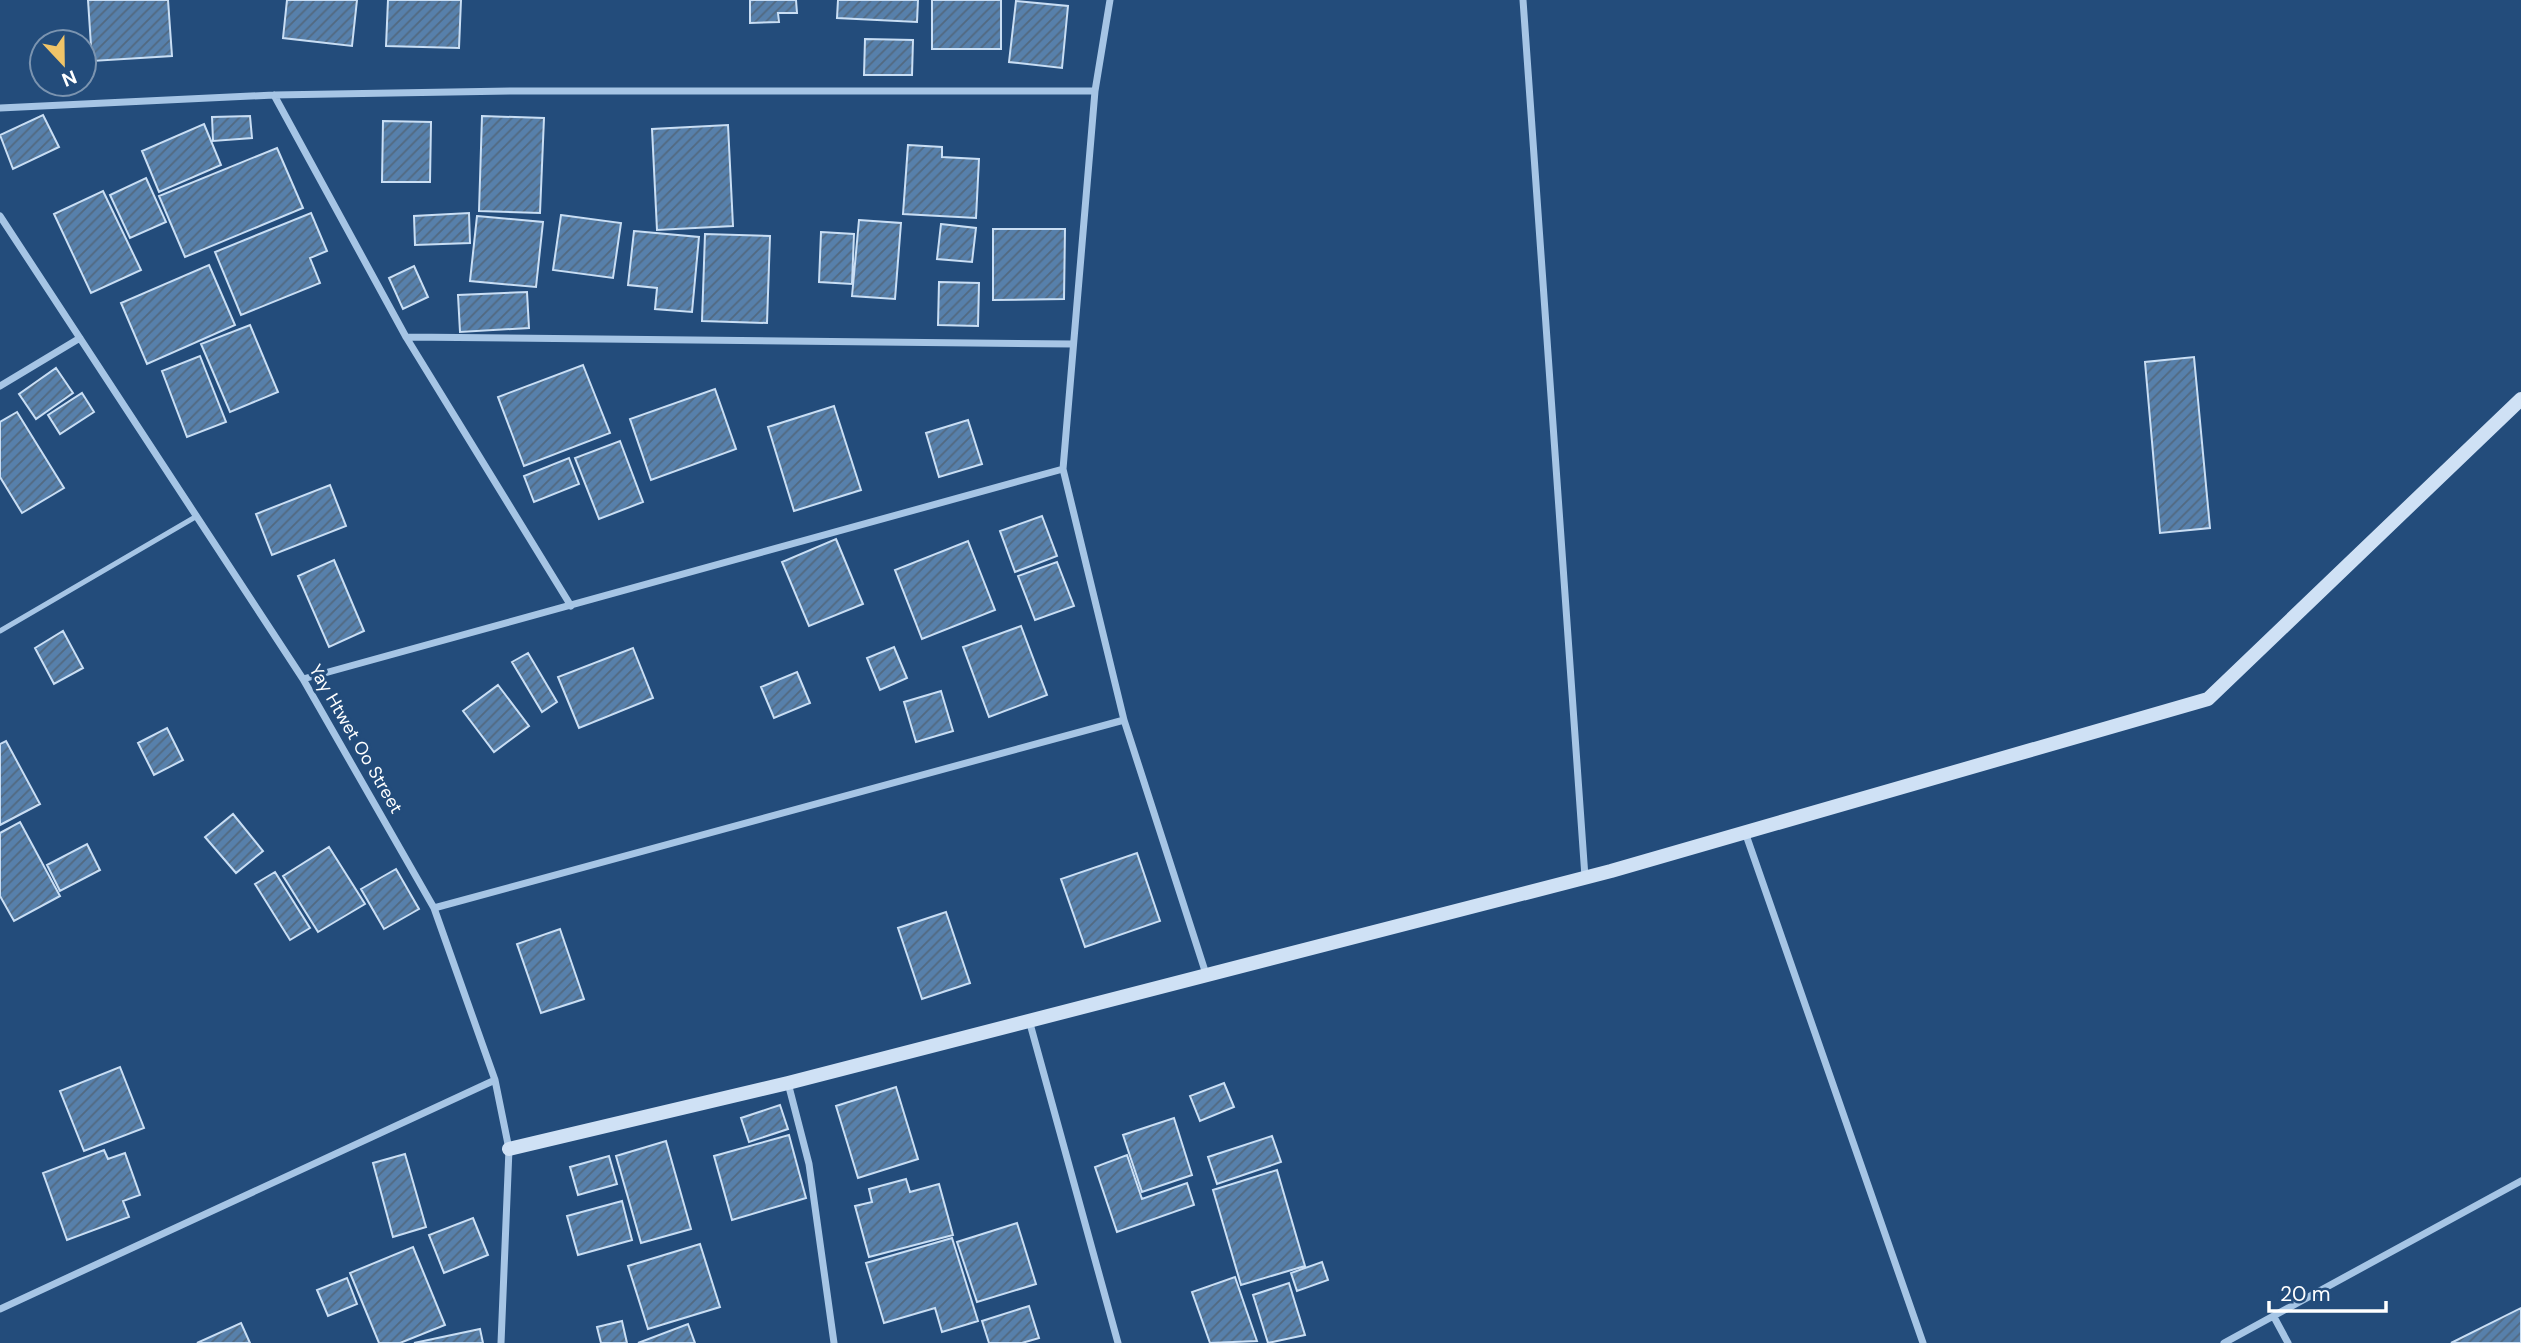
<svg xmlns="http://www.w3.org/2000/svg" width="2521" height="1343" font-family="'DM Sans',sans-serif">
	<defs>
		<pattern id="building-hatch" width="6" height="6" patternUnits="userSpaceOnUse" patternTransform="scale(1.75)"><rect width="6" height="6" fill="#5780ab"/><path d="M-1 1l2-2M0 6l6-6M5 7l2-2" fill="none" stroke="#526980"/></pattern>
	</defs>
	<rect width="100%" height="100%" fill="#234c7b"/>
	<!-- building -->
	<path fill="url(#building-hatch)" stroke="#c9def4" stroke-width="2" d="M88,0H168L172,56L92,61Z
		M287,0H357L352,46L283,38Z
		M388,0H461L459,48L386,46Z
		M750,0H796L797,13H778L779,22L750,23Z
		M838,0H918L917,22L837,18Z
		M932,0H1001V49H932Z
		M1016,1L1068,6L1062,68L1009,62Z
		M865,39L913,40L912,75H864Z
		M43,115L59,147L13,169L0,135Z
		M250,116L252,138L213,141L212,117Z
		M482,116L544,118L540,213L479,211Z
		M383,121L431,122L430,182H382Z
		M204,124L221,165L159,192L142,151Z
		M728,125L733,226L657,230L652,129Z
		M908,145L942,147V157L979,159L976,218L903,214Z
		M277,148L303,208L185,257L159,196Z
		M146,178L166,222L130,238L110,195Z
		M103,191L141,270L91,293L54,214Z
		M311,213L327,251L310,258L320,283L241,315L215,252Z
		M469,213L470,243L415,245L414,216Z
		M561,215L621,223L613,278L553,270Z
		M477,216L543,222L536,287L470,281Z
		M859,220L901,223L895,299L852,296Z
		M941,224L976,228L972,262L937,259Z
		M993,229H1065L1064,299L993,300Z
		M634,231L699,237L692,312L655,309L657,288L628,285Z
		M821,232L854,234L852,284L819,282Z
		M705,234L770,236L767,323L702,321Z
		M209,265L235,325L147,364L121,303Z
		M414,266L428,297L403,309L389,278Z
		M939,282L979,283L978,326L938,325Z
		M527,292L529,328L460,332L458,295Z
		M250,325L278,392L230,412L201,344Z
		M200,356L226,422L187,437L162,371Z
		M2194,357L2210,528L2160,533L2145,362Z
		M583,365L610,433L524,466L498,397Z
		M56,368L73,393L36,419L19,394Z
		M715,389L736,449L651,480L630,419Z
		M82,393L94,412L60,434L48,415Z
		M834,406L861,490L794,511L768,427Z
		M17,412L64,488L22,513L0,477V422Z
		M968,420L982,464L939,477L926,433Z
		M620,441L643,502L599,519L575,458Z
		M569,458L579,484L534,502L524,476Z
		M330,485L346,526L272,555L256,514Z
		M1042,516L1057,556L1015,572L1000,531Z
		M836,539L863,604L809,626L782,562Z
		M968,541L995,610L922,639L895,570Z
		M334,560L364,631L329,647L298,576Z
		M1057,562L1074,606L1035,620L1018,576Z
		M1021,626L1047,695L989,717L963,647Z
		M63,631L83,668L54,684L35,648Z
		M894,647L907,678L880,690L867,658Z
		M633,648L653,698L579,728L558,677Z
		M528,653L557,702L542,712L512,662Z
		M797,672L810,703L774,718L761,687Z
		M498,685L529,726L494,752L463,711Z
		M941,691L953,731L916,742L904,702Z
		M167,728L183,760L154,775L138,743Z
		M6,741L40,804L0,825V744Z
		M233,814L263,851L236,873L205,837Z
		M20,822L60,896L14,921L0,896V833Z
		M87,844L100,870L60,891L47,865Z
		M329,847L365,904L318,932L283,876Z
		M1137,853L1160,921L1085,947L1061,879Z
		M396,869L419,909L384,929L361,889Z
		M275,872L310,928L290,940L255,884Z
		M946,912L970,983L922,999L898,928Z
		M560,929L584,999L541,1013L517,944Z
		M120,1067L144,1128L84,1151L60,1091Z
		M1224,1083L1234,1107L1200,1121L1190,1096Z
		M896,1087L918,1159L858,1178L836,1106Z
		M780,1105L788,1129L749,1142L741,1118Z
		M1174,1118L1192,1175L1142,1192L1123,1135Z
		M789,1135L806,1198L732,1220L714,1156Z
		M1272,1136L1281,1162L1217,1184L1208,1157Z
		M666,1141L691,1229L641,1243L616,1156Z
		M104,1150L108,1159L125,1153L140,1195L123,1201L129,1217L67,1240L43,1173Z
		M405,1154L426,1227L393,1237L373,1163Z
		M1127,1155L1142,1199L1187,1183L1194,1205L1117,1232L1095,1167Z
		M609,1156L617,1184L578,1195L570,1167Z
		M1277,1170L1305,1266L1241,1285L1213,1190Z
		M906,1179L910,1192L939,1184L953,1235L869,1257L855,1206L872,1202L869,1189Z
		M622,1201L632,1240L578,1255L567,1216Z
		M473,1218L488,1255L444,1273L429,1235Z
		M1017,1223L1036,1284L977,1302L957,1242Z
		M952,1238L978,1321L942,1332L935,1308L884,1323L866,1263Z
		M700,1244L720,1307L648,1329L628,1266Z
		M413,1247L445,1325L400,1343H379L350,1273Z
		M1322,1262L1328,1280L1297,1291L1291,1273Z
		M1235,1277L1257,1341L1210,1343L1192,1292Z
		M347,1278L357,1304L328,1316L317,1290Z
		M1289,1283L1305,1335L1268,1343L1253,1295Z
		M1029,1306L1039,1338L1022,1343H989L982,1321Z
		M2521,1308V1343H2451Z
		M622,1321L627,1343H601L597,1327Z
		M241,1323L250,1343H197Z
		M688,1324L695,1343H638Z
		M480,1329L483,1343H414Z"/>
	<g fill="none" stroke-linecap="round" stroke-linejoin="round">
		<!-- lane -->
		<path stroke="#a6c5e5" stroke-width="5" d="M0,631L197,516"/>
		<!-- street -->
		<path stroke="#a6c5e5" stroke-width="7" d="M1110,0L1095,91L1063,469L1124,720L1206,974
			M1523,0L1585,877
			M274,95L406,337L571,606
			M0,108L274,95L510,91H1095
			M0,216L303,679L434,908L495,1080L509,1149L501,1343
			M406,337L1073,344
			M0,386L80,338
			M303,679L1063,469
			M1745,832L1923,1343
			M434,908L1124,720
			M1029,1020L1118,1343
			M788,1083L809,1164L834,1343
			M0,1309L495,1080
			M2274,1317L2288,1343
			M2224,1343L2521,1181"/>
		<!-- secondary -->
		<path stroke="#cfe1f5" stroke-width="14" d="M509,1149L788,1083L1611,871L2208,699L2521,399"/>
	</g>
	<g text-anchor="middle" stroke-width="6" stroke-linejoin="round" paint-order="stroke">
		<!-- street labels -->
		<g font-size="18" fill="#fff" stroke="#234c7b">
			<text transform="translate(356 739) rotate(60)" y="6">Yay Htwet Oo Street</text>
		</g>
	</g>
	<!-- north arrow -->
	<g transform="translate(63 63) rotate(158)"><circle r="33" fill="#234c7b" stroke="#7b94b0" stroke-width="2"/>
	<path d="M0-5L12 26L0 18L-12 26Z" fill="#f0c468"/>
	<text y="-10" font-size="19" font-weight="bold" text-anchor="middle" fill="#ffffff">N</text>
	</g>
	<!-- scale -->
	<path d="M2269 1301v10h117v-10" fill="none" stroke="#ffffff" stroke-width="3.5"/>
	<text x="2280" y="1301" font-size="21" fill="#ffffff" stroke="#234c7b" stroke-width="5" paint-order="stroke">20 m</text>
</svg>
